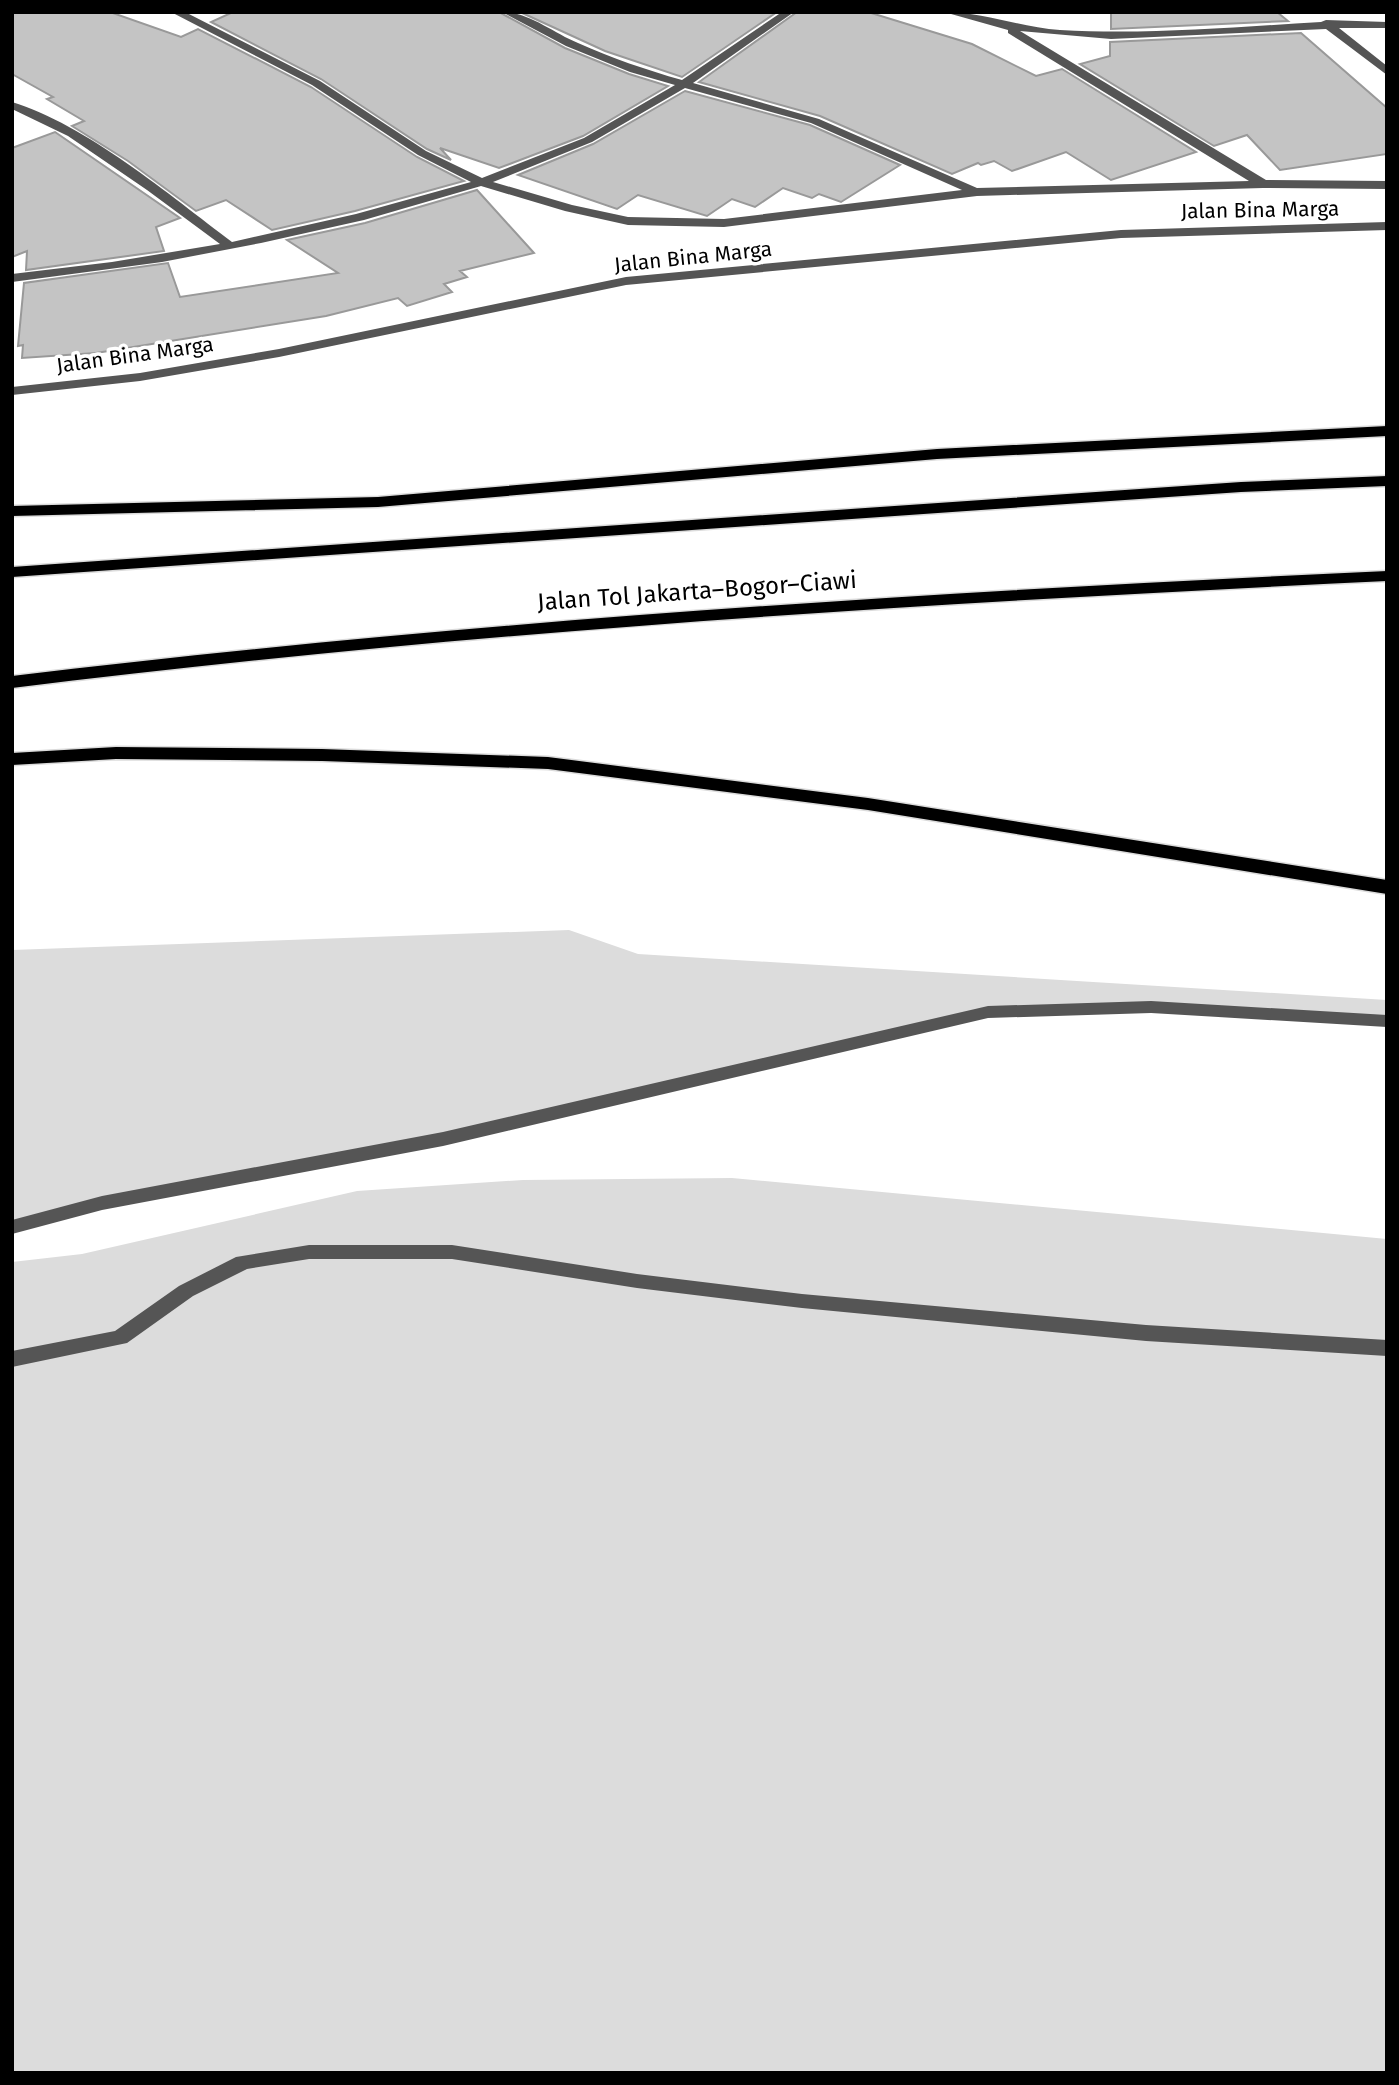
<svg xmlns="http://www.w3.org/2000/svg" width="1399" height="2085" font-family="'Fira Sans',sans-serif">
	<rect width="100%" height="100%" fill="#fff"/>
	<!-- green -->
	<path fill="#dcdcdc" d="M569,930L638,954L1387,1000V1021L1142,1007L988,1012L443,1139L102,1203L12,1230V950Z
		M732,1178L1387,1239V2073H12V1262L82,1254L357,1191L523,1180Z"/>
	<!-- building -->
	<path fill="#c4c4c4" stroke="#999" stroke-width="2" d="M12,12H110L181,37L198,29L311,87L417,157L464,181L355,211L272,230L226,200L196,211L128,161L72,126L84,121L47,99L53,97L12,74Z
		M233,12H499L565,48L629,74L668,86L583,136L499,168L440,148L451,160L427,149L321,79L211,22Z
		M520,12H777L682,77L605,51Z
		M797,12H868L972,44L1036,76L1062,69L1196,152L1111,180L1066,152L1012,171L994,161L981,165L978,163L952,174L820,116L699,82Z
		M1111,12H1277L1288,21L1111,29Z
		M1301,33L1387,108V154L1280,170L1247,135L1214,146L1080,64L1110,56V42Z
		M685,91L810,125L900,165L841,202L819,194L812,198L783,188L755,207L732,199L707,216L638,195L617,209L518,175L593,144Z
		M55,132L180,218L156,227L164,251L26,270L27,251L12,257V148Z
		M477,190L534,253L460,271L467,277L444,284L452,292L407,306L398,298L326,316L96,353L22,358L23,345L18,346L24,283L168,263L180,297L338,273L287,240L365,223Z"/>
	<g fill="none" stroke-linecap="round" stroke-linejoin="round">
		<defs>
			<path id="highway" d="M1387,426V436L937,459L378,507L12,516V506L378,497L937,449Z
				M1387,476V486L1241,492L12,577V567L1241,482Z
				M1387,571V581C927,603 469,631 12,688V676C469,621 927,592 1387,571Z
				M116,747L322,749L548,757L868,798L1387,880V894L868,810L548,769L322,761L116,759L12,765V753Z"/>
		</defs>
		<!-- highway casing -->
		<use href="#highway" stroke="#dbdbdb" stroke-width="3"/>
		<!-- minor -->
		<path fill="#555" fill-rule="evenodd" d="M171,12H185L320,81L426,151L482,178L584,138L675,85L630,72L566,46L502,12C529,12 553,33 578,43C612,58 646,70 682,80L782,12H794L693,83L819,119L977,188L1249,181L1008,33V30L944,12C983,12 1020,27 1060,30C1147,35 1234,27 1321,22L1326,20L1387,22V28H1339L1387,66V75L1326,29L1111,39L1020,31L1266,180L1387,181V189L1263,188L977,196L724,227L628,225L565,211L481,186L364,220L261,243L162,262L12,282V274L112,262L220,244L147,190L68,136L12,109V102C85,124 171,196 232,242L356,214L471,182L418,155L312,85ZM685,88L811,123L962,190L724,219L628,217L572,205L493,182L592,142Z
			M1387,222V230L1121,238L626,285L279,357L140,381L12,395V387L140,373L279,349L626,277L1121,230Z
			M1151,1001L1387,1015V1027L1151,1013L988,1018L443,1146L102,1210L12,1234V1220L102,1196L443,1132L988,1006Z
			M309,1245H452L637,1274L802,1294L1146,1325L1387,1340V1356L1146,1341L802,1308L637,1288L452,1259H309L247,1269L193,1296L127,1343L12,1367V1351L115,1331L179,1286L236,1257Z"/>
		<!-- highway -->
		<use href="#highway" fill="#000" fill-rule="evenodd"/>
	</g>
	<g text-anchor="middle" stroke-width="7" stroke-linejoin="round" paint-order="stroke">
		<!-- far-street labels -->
		<g font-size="21" fill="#000" stroke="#fff">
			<text transform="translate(1260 210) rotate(-1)" y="7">Jalan Bina Marga</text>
			<text transform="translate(693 257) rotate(-6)" y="7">Jalan Bina Marga</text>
			<text transform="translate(135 355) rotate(-8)" y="7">Jalan Bina Marga</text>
		</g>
		<!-- street labels -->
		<g font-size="24" fill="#000" stroke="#fff">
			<text transform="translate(697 591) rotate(-4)" y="8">Jalan Tol Jakarta–Bogor–Ciawi</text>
		</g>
	</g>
	<!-- border -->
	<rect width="1399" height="2085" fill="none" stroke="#000000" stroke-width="28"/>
</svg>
